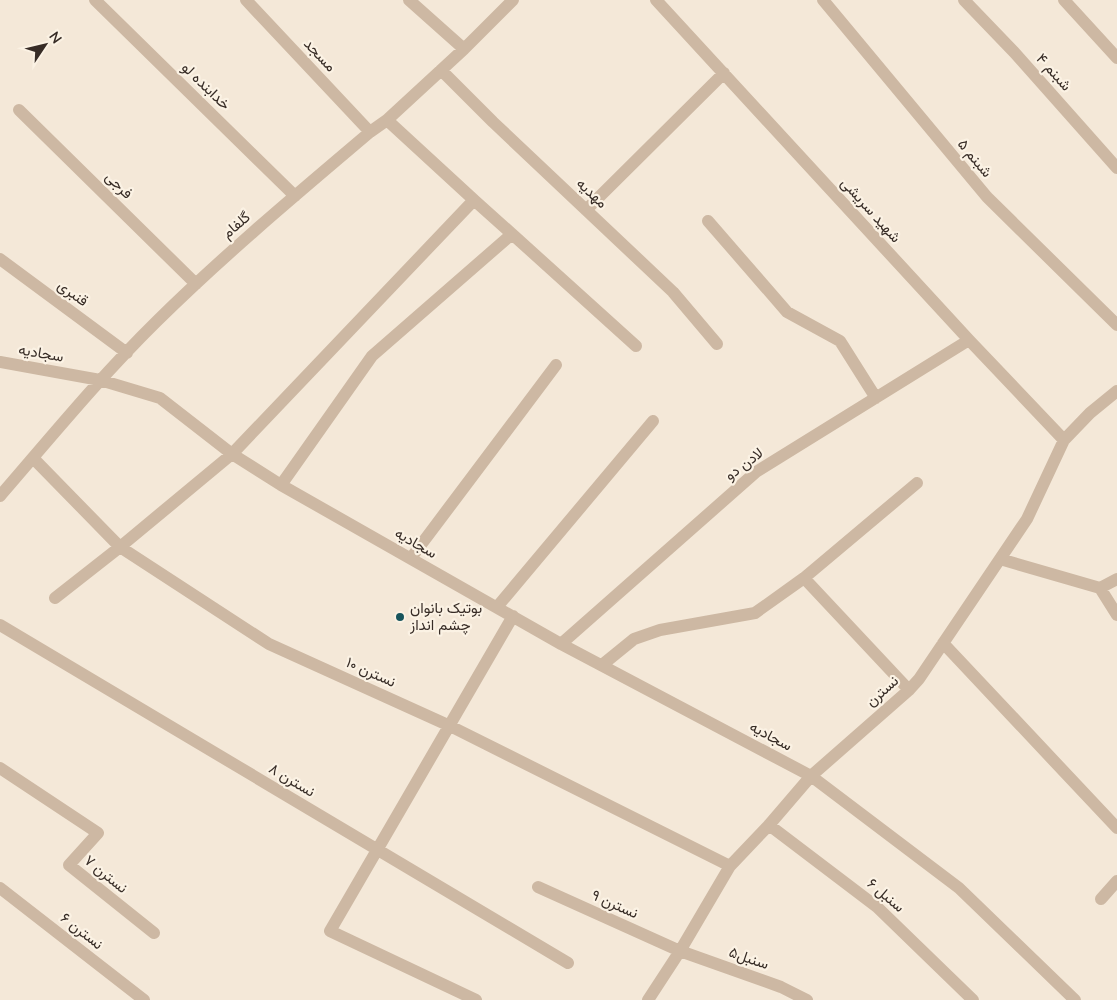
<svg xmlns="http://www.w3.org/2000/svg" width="1117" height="1000" font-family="Mulish,Vazirmatn,sans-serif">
	<rect width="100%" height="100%" fill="#f4e8d8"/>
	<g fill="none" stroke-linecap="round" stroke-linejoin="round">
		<!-- minor -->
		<path stroke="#cdb8a3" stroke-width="12" d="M95,0L295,196
			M246,0L370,132
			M409,0L464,49
			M656,0L969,340L1064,440
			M823,0L987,197L1117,325
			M964,0L1014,52L1117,168
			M1064,0L1117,58
			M441,70L493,122L673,292L717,344
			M19,110L196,284
			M474,200L512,234
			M586,210L724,73
			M708,221L787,312L840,341L876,398
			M0,259L127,353
			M0,362L100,380L160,398L232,454L281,485L561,644L811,776L959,888L1075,1000
			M33,458L120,547L269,644L450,726L730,866
			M281,485L372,356L512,234L636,346
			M0,496C51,437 101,376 157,321C225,254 298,193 370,132L387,120L464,49L513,0
			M411,558L556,365
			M1000,559L1100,588L1117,579
			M1100,588L1117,615
			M55,598L120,547L232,454L474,200L387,120
			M497,607L653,421
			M0,625L568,963
			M943,643L1117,828
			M561,644L756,472L969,340
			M602,665L634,639L660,630L755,613L804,578
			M909,690L804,578L917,483
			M0,768L98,833L69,865L154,933
			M769,825L877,907L973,1000
			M538,887L680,951L781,987L807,1000
			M0,888L144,1000
			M1101,899L1117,881
			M476,1000L330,931L513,616
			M648,1000L680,951L730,866L769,825L811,776L909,690L919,679L1027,519L1064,440L1090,413L1117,391"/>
	</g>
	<!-- markers -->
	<circle fill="#17545c" stroke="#fbf2e4" stroke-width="2" cx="400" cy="617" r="5"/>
	<g text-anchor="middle" stroke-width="4.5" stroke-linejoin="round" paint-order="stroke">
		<!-- street labels -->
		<g font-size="15" fill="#372c26" stroke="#fbf2e4">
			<text transform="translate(320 55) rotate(47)" y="5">مسجد</text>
			<text transform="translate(1054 72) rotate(48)" y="5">شبنم ۴</text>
			<text transform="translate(206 86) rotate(44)" y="5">خدابنده لو</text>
			<text transform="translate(975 158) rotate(50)" y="5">شبنم ۵</text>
			<text transform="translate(119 185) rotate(45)" y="5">فرجی</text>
			<text transform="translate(592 193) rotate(43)" y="5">مهدیه</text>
			<text transform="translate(871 210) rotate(48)" y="5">شهید سریشی</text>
			<text transform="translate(236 225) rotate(-41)" y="5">گلفام</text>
			<text transform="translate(73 293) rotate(36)" y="5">قنبری</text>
			<text transform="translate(41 353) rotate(10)" y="5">سجادیه</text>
			<text transform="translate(744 464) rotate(-37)" y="5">لادن دو</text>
			<text transform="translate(416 543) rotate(30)" y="5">سجادیه</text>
			<text transform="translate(371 672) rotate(24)" y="5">نسترن ۱۰</text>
			<text transform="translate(882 691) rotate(-42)" y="5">نسترن</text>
			<text transform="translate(771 736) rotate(28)" y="5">سجادیه</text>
			<text transform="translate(292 780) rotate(31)" y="5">نسترن ۸</text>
			<text transform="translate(106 874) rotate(39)" y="5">نسترن ۷</text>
			<text transform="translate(886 895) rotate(40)" y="5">سنبل ۶</text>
			<text transform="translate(615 904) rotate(24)" y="5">نسترن ۹</text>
			<text transform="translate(82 931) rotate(38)" y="5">نسترن ۶</text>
			<text transform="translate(749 958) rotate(19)" y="5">سنبل۵</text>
		</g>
		<!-- poi labels -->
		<g font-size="15" fill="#372c26" stroke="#fbf2e4" text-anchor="start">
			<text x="410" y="613">بوتیک بانوان<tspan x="410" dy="17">چشم انداز</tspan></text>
		</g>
	</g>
	<!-- north arrow -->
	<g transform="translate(45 45) rotate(55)" stroke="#fbf2e4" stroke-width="4" paint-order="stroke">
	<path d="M0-4L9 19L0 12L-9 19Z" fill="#372c26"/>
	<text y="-8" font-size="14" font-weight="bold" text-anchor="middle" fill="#372c26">N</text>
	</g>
</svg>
